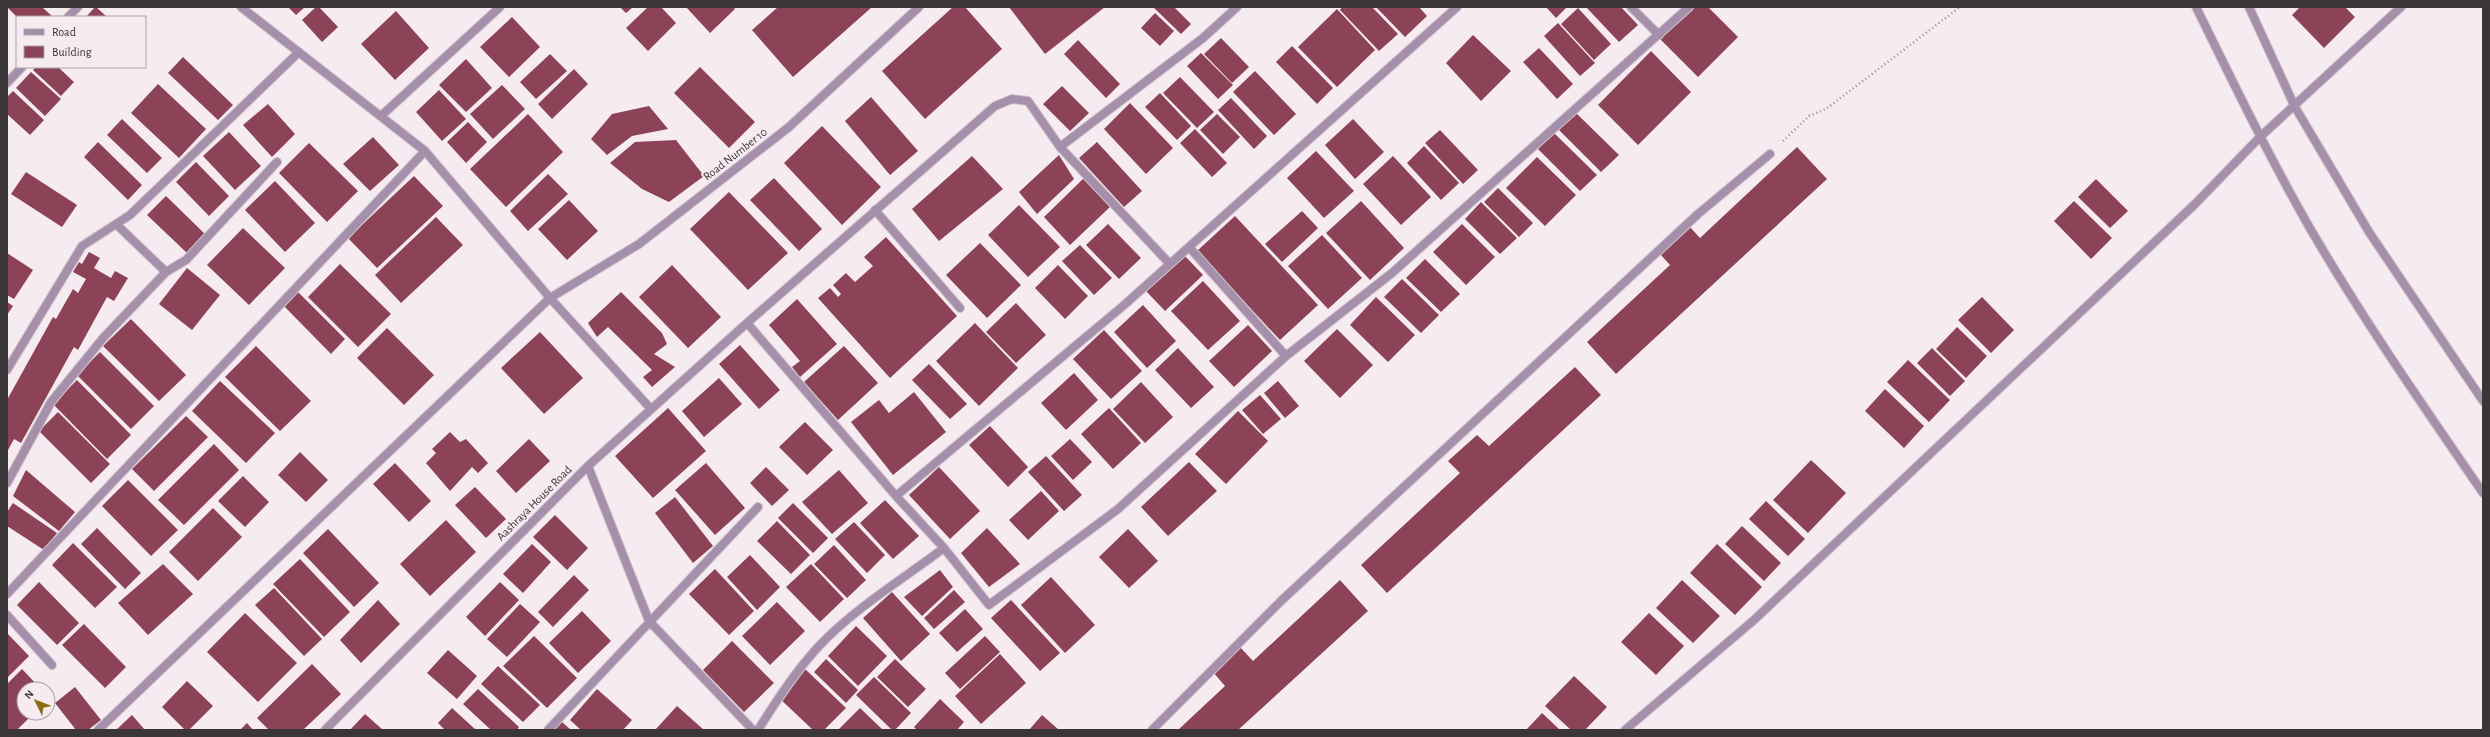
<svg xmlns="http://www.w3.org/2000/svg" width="2490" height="737" font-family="'Alegreya Sans',sans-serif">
	<rect width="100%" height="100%" fill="#f5ebf1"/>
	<!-- building -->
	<path fill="#8c4358" d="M7,7H42L53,17H17Z
		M95,7H96L107,17H86Z
		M288,7H305L296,15Z
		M316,7H319L338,27L322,42L302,20Z
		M620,7H633L626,13Z
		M648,7H661L676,23L648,51L626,28Z
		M686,7H733L735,9L710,33Z
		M778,7H872L793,77L752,30Z
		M953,7H965L1002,49L925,119L882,71Z
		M1009,7H1105L1045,54Z
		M1153,7H1174L1191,24L1181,34Z
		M1342,7H1372L1398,34L1379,51L1340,10Z
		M1376,7H1419L1427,16L1405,37Z
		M1546,7H1567L1556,18Z
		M1586,7H1621L1638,25L1619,42Z
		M1692,7H1708L1738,37L1698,77L1660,39Z
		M2300,7H2345L2355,17L2324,48L2292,15Z
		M1578,8L1611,44L1594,60L1561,24Z
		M1337,9L1375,50L1337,87L1298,47Z
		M396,11L429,48L395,80L361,44Z
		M1155,13L1174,31L1160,46L1141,28Z
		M512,17L540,47L509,77L480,47Z
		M1558,23L1595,63L1580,76L1544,36Z
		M1473,35L1511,71L1481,101L1446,63Z
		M1221,38L1249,67L1232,83L1204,54Z
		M1078,40L1120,84L1106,98L1064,54Z
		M1292,46L1333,88L1317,104L1276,62Z
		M1539,48L1573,84L1557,99L1523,62Z
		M1651,51L1691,92L1638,145L1598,105Z
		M1201,53L1233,85L1218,99L1187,66Z
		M550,54L567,71L536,99L520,82Z
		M183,57L233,105L218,120L168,73Z
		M466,59L492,88L466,112L439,85Z
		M36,67H58L74,82L61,96L33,70Z
		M700,67L755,122L729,148L674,93Z
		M574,69L588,84L552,119L538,104Z
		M1255,71L1296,114L1274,135L1233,92Z
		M31,72L61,99L45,116L16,88Z
		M1180,77L1214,112L1197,128L1163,93Z
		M158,84L206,129L179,158L131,113Z
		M502,85L525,109L493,139L470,114Z
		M1062,86L1089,113L1070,131L1043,104Z
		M439,90L466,119L442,141L416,112Z
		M13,91L44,120L30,135L7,114V97Z
		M1160,93L1191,126L1177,140L1145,107Z
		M871,97L918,151L890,175L845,121Z
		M1231,98L1267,136L1254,149L1218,110Z
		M1130,103L1173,148L1146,174L1104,129Z
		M268,104L295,134L272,157L243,125Z
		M649,106L668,129L632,136L607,155L591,139L612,114Z
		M1575,112L1619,155L1601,172L1558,129Z
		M528,114L563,152L506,207L470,169Z
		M1217,114L1240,137L1223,154L1200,130Z
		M122,119L162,158L147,173L107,135Z
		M1353,119L1384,152L1355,179L1325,145Z
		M468,122L487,142L466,163L447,142Z
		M822,126L881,187L842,225L784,163Z
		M1195,129L1227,163L1212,177L1180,143Z
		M1440,130L1478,170L1463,184L1425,143Z
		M229,132L261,166L235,190L203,156Z
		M1554,133L1597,175L1580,191L1538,149Z
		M373,137L399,165L370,191L343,164Z
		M676,140L704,176L669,202L642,189L610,163L635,142Z
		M98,142L142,185L128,200L84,157Z
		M1097,142L1142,191L1124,207L1079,158Z
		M309,143L358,191L327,222L279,173Z
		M1424,146L1459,183L1441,200L1407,163Z
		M1797,147L1827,179L1616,374L1587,342L1670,265L1660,254L1690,227L1700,238Z
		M1316,151L1354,191L1324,218L1287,178Z
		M1059,155L1074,179L1037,214L1019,192Z
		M972,156L1003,189L939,241L912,209Z
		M1393,156L1431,197L1401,225L1363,184Z
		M1537,157L1576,195L1545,226L1506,188Z
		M196,162L229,196L209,216L176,182Z
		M26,172L77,205L62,227L11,194Z
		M548,174L568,194L528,231L510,211Z
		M414,176L443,206L377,268L348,238Z
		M774,178L822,229L799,251L750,200Z
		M1084,178L1111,206L1070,245L1044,217Z
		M2096,179L2128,211L2110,228L2078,197Z
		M275,181L315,223L285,252L245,210Z
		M1498,188L1533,223L1519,237L1484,202Z
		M729,192L788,253L748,290L690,229Z
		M166,196L205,234L187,253L147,215Z
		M569,200L598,231L567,260L538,229Z
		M1361,201L1404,248L1370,280L1326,233Z
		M2074,201L2112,238L2091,259L2054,221Z
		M1481,202L1517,238L1500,254L1465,219Z
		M1019,205L1060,247L1028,277L988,235Z
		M1302,211L1318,228L1282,262L1265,244Z
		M1235,216L1318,305L1280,340L1197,251Z
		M436,217L463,245L401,303L375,275Z
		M1108,224L1141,258L1119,279L1086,245Z
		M1462,224L1495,257L1466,285L1433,252Z
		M243,228L285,268L249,305L207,265Z
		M1322,235L1362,278L1328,309L1288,266Z
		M886,237L957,316L890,378L818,298L830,288L838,297L841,294L833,285L846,273L855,282L873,266L864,257Z
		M980,243L1021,285L987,318L946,275Z
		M1080,245L1112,278L1094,295L1062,261Z
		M89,252L100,258L94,268L111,278L115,271L128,278L114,301L107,297L78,350L74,347L21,443L14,439L7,452V400L53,317L56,319L73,289L78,293L86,279L73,272L79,262L82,264Z
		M7,253L33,270L14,299L7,295Z
		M1184,255L1203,275L1165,311L1146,291Z
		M1425,259L1460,294L1441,312L1406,278Z
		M340,264L391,314L358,347L308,297Z
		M672,265L721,317L688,348L639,297Z
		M1058,265L1088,296L1065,319L1035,288Z
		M187,268L220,295L192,330L159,304Z
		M1402,279L1439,315L1421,333L1384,297Z
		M1203,281L1240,321L1208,350L1171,311Z
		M297,291L345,339L331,354L283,305Z
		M621,292L662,333L667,344L654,354L675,367L652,387L643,377L652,370L608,327L597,337L588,323Z
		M1376,297L1415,335L1388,362L1350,325Z
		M1982,297L2014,330L1991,353L1958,320Z
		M797,299L837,344L800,377L792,367L800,361L769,325Z
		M7,302L13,306L7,315Z
		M1016,303L1046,335L1016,363L986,332Z
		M1143,305L1176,341L1147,368L1114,332Z
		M131,319L186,375L159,401L103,346Z
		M975,323L1018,368L979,406L936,361Z
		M1248,325L1272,351L1234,387L1209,361Z
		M1957,327L1987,356L1966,378L1936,349Z
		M387,328L434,375L404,405L357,358Z
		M1337,329L1373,365L1340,398L1304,361Z
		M1104,330L1142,371L1111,399L1073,359Z
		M540,332L583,378L544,414L501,368Z
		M740,345L780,390L759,409L719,364Z
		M256,346L311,401L280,431L225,377Z
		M844,346L878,383L838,420L804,382Z
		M1178,348L1214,387L1191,408L1155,370Z
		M1932,348L1965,381L1950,396L1917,363Z
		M100,352L154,406L131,429L77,375Z
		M1908,360L1950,400L1929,422L1887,382Z
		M929,364L967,404L950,419L912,380Z
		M1575,367L1601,395L1387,593L1361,565L1460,473L1448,461L1477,435L1489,446Z
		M1074,373L1098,400L1066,430L1041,403Z
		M719,378L742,404L704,437L682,411Z
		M77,380L131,435L107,459L53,404Z
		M220,381L275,433L246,463L192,411Z
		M1278,381L1299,406L1285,418L1264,393Z
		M1141,382L1173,417L1145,443L1113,409Z
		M1885,389L1924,426L1904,448L1865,411Z
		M914,392L946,432L893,475L851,422L879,400L889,413Z
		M1260,395L1281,419L1263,434L1242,410Z
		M668,408L706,451L653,498L615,456Z
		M1109,408L1141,443L1113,469L1081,434Z
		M1238,411L1268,441L1226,484L1195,454Z
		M58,412L110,464L91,483L39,431Z
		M186,416L208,437L154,491L132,469Z
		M805,422L833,450L807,475L779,447Z
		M990,426L1028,467L1008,487L969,445Z
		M450,432L460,442L466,439L488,463L478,473L472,467L450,491L426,463L436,453L432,449Z
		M529,439L550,461L516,493L496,471Z
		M1070,439L1092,462L1073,480L1051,456Z
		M214,444L239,470L184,525L158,500Z
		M300,452L328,480L306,502L278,475Z
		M1046,456L1082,495L1064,511L1028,472Z
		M1811,460L1846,493L1808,533L1773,500Z
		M1189,462L1217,491L1168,536L1141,507Z
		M395,463L431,501L409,522L373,484Z
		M706,463L745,508L715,535L675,490Z
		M766,467L789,490L772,506L750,483Z
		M939,467L980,511L950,539L909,495Z
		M26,470L75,512L59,531L13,496Z
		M839,470L868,503L832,534L802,502Z
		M243,476L269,502L245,527L218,501Z
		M128,480L178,530L151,556L102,506Z
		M475,487L506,519L486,538L455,505Z
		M1041,491L1059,511L1028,540L1009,520Z
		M675,497L713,546L693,563L655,513Z
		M885,500L919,536L893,559L860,523Z
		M1766,501L1805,539L1788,556L1749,519Z
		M13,503L57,533L44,550L7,526V512Z
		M793,503L828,538L813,553L778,518Z
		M213,508L242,537L198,581L169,552Z
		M555,515L588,548L567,570L533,537Z
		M446,520L476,552L430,596L400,564Z
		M777,521L810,555L791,574L757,541Z
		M854,522L885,555L867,573L835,539Z
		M1742,526L1781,563L1764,581L1725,544Z
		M97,528L141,573L125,589L81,544Z
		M987,528L1020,564L989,587L961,553Z
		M328,529L379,583L354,607L303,553Z
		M1128,529L1158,561L1129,588L1099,557Z
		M73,543L117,587L95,608L52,565Z
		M532,544L551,562L523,593L503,574Z
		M1717,544L1762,587L1735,615L1690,573Z
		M834,545L866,580L847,598L814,564Z
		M750,555L780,587L757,610L727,577Z
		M300,559L350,612L324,637L273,584Z
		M163,564L193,594L148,635L118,603Z
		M811,564L844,599L820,622L786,587Z
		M715,569L754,611L729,635L689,594Z
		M940,570L953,587L922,616L904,597Z
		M574,575L589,590L553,627L538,612Z
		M1051,577L1095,625L1065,653L1021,605Z
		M1340,580L1368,611L1238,730H1178L1225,686L1213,672L1240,647L1253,661Z
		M1682,580L1720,616L1693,643L1656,608Z
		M39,582L79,623L57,645L17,605Z
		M500,582L519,600L485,636L466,617Z
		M274,588L322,639L304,656L255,605Z
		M954,590L965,602L934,629L924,618Z
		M892,592L930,634L901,661L863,618Z
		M378,600L400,624L361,663L340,640Z
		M1011,600L1060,653L1040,671L991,618Z
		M777,602L805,631L770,665L742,636Z
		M520,604L540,622L507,657L487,639Z
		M965,609L983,629L957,652L939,633Z
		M582,611L611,641L578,673L549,643Z
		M245,613L297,663L258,702L207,652Z
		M1649,613L1684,646L1656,675L1621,642Z
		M84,624L126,667L105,688L62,645Z
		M856,626L887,656L858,686L828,656Z
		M7,633L29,656L8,677H7Z
		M534,636L577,678L547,708L503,666Z
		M985,636L1000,652L960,689L945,673Z
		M732,641L774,683L744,712L703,670Z
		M448,650L477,676L457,699L427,673Z
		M1000,654L1026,683L981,724L955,696Z
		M826,659L858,690L846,703L814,672Z
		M895,659L926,689L908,707L877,677Z
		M312,664L341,694L303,730H269L257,718Z
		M498,666L540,705L523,722L481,684Z
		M22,669L41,689H24V713H34L17,730H7V684Z
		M805,669L846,708L824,730H813L778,697Z
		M1574,676L1607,707L1585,730H1571L1545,706Z
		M874,677L911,713L895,730H892L856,695Z
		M187,681L213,706L189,730H185L162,707Z
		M75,687L101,720L88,730H76L55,703Z
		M478,689L519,727L517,730H491L463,704Z
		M597,689L632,720L623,730H581L570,720Z
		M940,699L964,722L957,730H917L914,727Z
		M677,706L704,730H655Z
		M452,708L476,730H445L438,723Z
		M860,708L883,730H838Z
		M1542,713L1560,730H1526Z
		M365,714L383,730H350Z
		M132,715L145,730H116Z
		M1042,715L1059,730H1029Z
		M562,722L571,730H554Z
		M247,723L253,730H240Z"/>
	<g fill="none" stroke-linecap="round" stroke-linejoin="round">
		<defs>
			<path id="lane" d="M875,210L960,308
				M1152,730L1282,600L1698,214L1770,154"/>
			<path id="street" d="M241,7L425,151L550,298L651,409
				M1631,7L1659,35
				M2196,7C2233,82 2269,157 2311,230C2364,321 2424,407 2483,493
				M2249,7L2295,107L2369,232L2483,401
				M68,17L78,7
				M7,83L22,67
				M381,116L500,7
				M1060,147L1169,263
				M116,224L166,272
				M1189,247L1286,356
				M747,323L896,496L944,548L989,605L1118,509L1286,356L1392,273L1689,7
				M7,370L82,246L130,215L299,52
				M588,466L649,621L753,730
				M7,483L51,402L104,337L166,272L186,260L277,162
				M896,496L1123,306L1457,7
				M7,594L425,151
				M7,615L52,665
				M98,730L550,298L639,244L789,127L919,7
				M325,730L588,466L747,323L995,106L1012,99L1028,101L1060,147L1203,38L1237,7
				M548,730L758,507
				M758,730C777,700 795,672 819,646C855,608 903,579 944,548
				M1625,730L1754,620L2195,204L2260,137L2401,7"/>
		</defs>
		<!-- lane casing -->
		<use href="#lane" stroke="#d0c7cc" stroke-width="10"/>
		<!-- street casing -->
		<use href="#street" stroke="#d0c7cc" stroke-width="10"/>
		<!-- path -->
		<path stroke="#948e91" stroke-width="2.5" stroke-dasharray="1 3" stroke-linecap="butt" d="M1783,141L1809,116L1826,109L1960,7"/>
		<!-- lane -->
		<use href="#lane" stroke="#a58faa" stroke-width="8"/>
		<!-- street -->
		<use href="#street" stroke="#a58faa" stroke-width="8"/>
	</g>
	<g text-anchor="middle" stroke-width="4" stroke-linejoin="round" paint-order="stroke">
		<!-- street labels -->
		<g font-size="12" fill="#3a3638" stroke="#f5ebf1">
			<text transform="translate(735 154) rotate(-38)" y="4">Road Number 10</text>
			<text transform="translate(534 503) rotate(-45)" y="4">Aashraya House Road</text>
		</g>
	</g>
	<!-- border -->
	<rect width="2490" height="737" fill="none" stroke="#3a3638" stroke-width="16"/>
	<!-- legend -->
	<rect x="16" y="16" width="130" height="52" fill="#f5ebf1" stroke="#aaa3a7"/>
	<rect x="24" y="29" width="20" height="6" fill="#a58faa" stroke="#aaa3a7"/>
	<text x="52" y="36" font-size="12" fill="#3a3638">Road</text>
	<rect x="24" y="46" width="20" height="12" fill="#8c4358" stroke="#aaa3a7"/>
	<text x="52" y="56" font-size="12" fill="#3a3638">Building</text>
	<!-- north arrow -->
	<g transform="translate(36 701) rotate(313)"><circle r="19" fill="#f5ebf1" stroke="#aaa3a7"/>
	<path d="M0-3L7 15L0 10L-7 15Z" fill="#8b6e10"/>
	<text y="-6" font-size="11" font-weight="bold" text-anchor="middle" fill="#3a3638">N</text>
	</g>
</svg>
